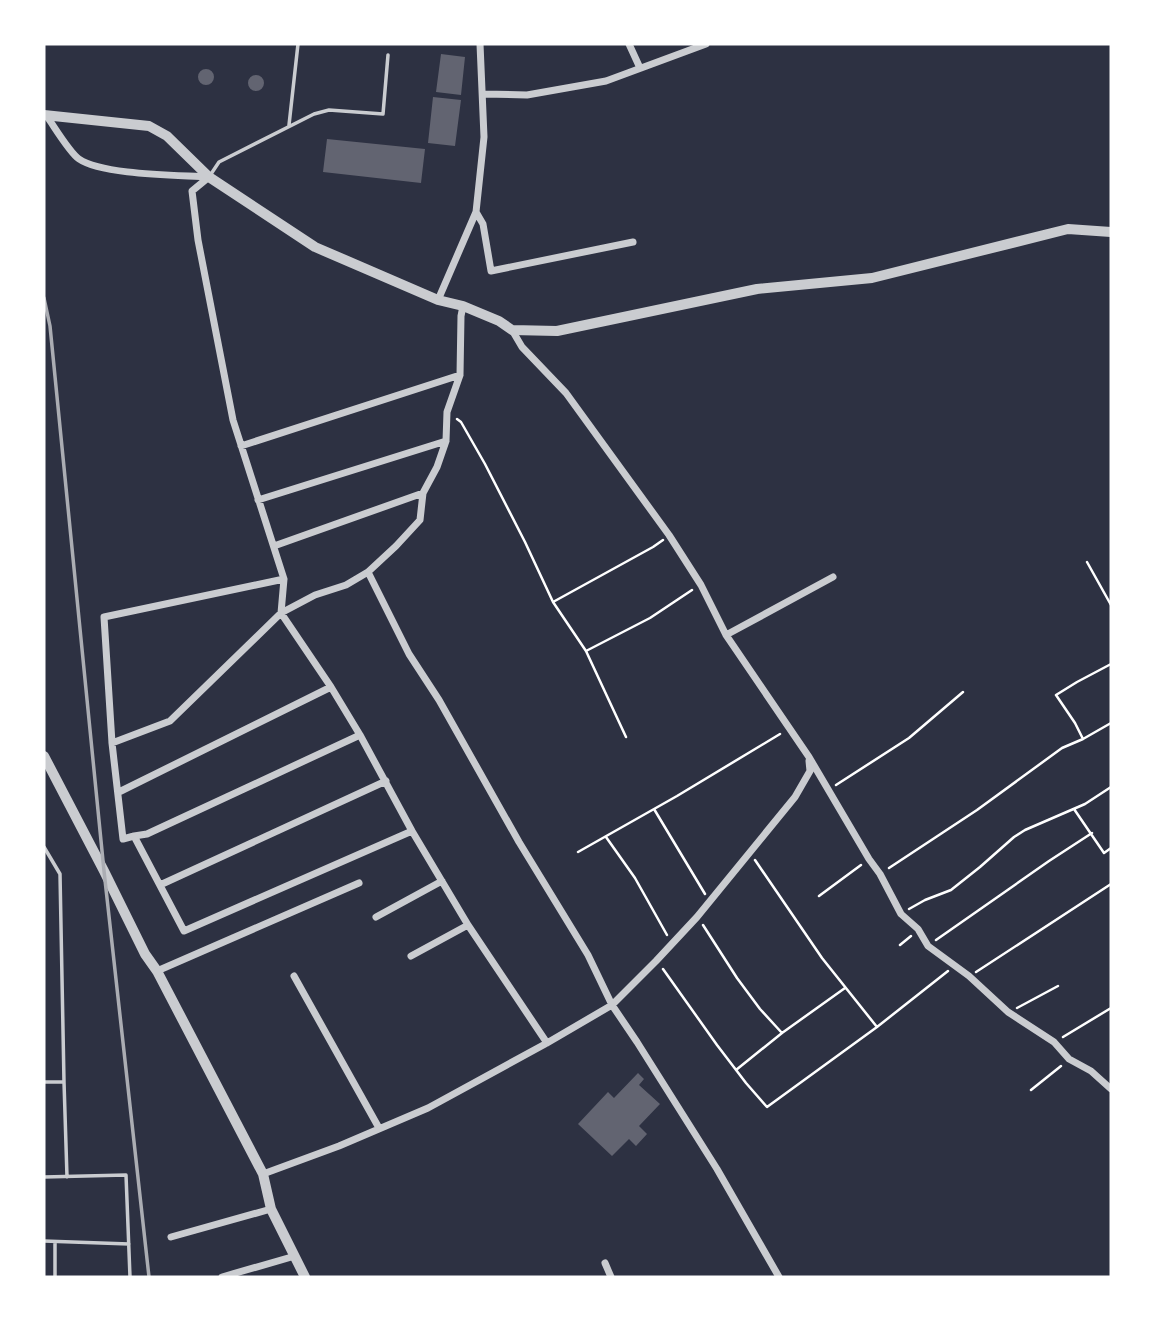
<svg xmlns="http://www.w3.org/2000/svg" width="1155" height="1321" font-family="'DejaVu Sans',sans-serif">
	<rect width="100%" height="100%" fill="#2d3142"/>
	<!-- building -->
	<path fill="#626471" d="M441,54L465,57L461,95L436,92Z
		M198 77a8 8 0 1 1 16 0a8 8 0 1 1-16 0Z
		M248 83a8 8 0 1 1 16 0a8 8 0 1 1-16 0Z
		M433,97L461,100L455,146L428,143Z
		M327,139L425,149L421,183L323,172Z
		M638,1073L644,1079L639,1085L660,1104L639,1126L647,1134L636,1146L629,1139L612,1156L578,1124L608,1092L614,1098Z"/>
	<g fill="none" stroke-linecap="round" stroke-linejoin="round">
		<!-- path -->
		<path stroke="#fff" stroke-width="2.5" d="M457,419L461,422L485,464L525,542L553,602L586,651L626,737
			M1087,562L1111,605
			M553,602L653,547L663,540
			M586,651L650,618L692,590
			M1083,739L1075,723L1056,695L1077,682L1111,664
			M836,785L909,738L963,692
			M654,809L705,894
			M1074,809L1104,853L1111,848
			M606,837L635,878L667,935
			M578,852L677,796L780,734
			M755,860L822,958L877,1027
			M889,868L977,810L1062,748L1083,739L1111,723
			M819,896L861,865
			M909,909L925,900L951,890L980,867L1014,837L1025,830L1085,804L1111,787
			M703,925L737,978L760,1009L782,1033
			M936,940L1049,861L1092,833
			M900,945L911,936
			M663,969L717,1045L746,1083L767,1107L877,1027L948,971
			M976,972L1111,884
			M1017,1008L1058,986
			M1063,1037L1111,1008
			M736,1070L782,1033L845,988
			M1031,1090L1061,1066"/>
		<!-- service -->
		<path stroke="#caccd0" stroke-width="3.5" d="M289,125L298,44
			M211,174L219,162L314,114L329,110L383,114L388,55
			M44,847L60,874L64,1082
			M44,1082H64L67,1177
			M44,1177L126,1175L130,1277
			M44,1241L129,1244
			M55,1277V1242"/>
		<!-- minor -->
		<path stroke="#caccd0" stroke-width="7" d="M629,44L640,68
			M483,94L527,95L606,81L706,44
			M46,115C54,126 69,152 79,159C102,175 178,175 208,177
			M209,177L192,191L198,240L233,420L284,579L281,613L331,687L360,735L412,831L468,925L547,1043
			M476,212L483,224L491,271L633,242
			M438,300L476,212L484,137L480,44
			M512,330L522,347L566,393L669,535L701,585L726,635L809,757L869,859L880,874L901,914L918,929L928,946L969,976L1008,1012L1054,1042L1069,1059L1091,1071L1111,1089
			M241,446L460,375
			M258,500L446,441
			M274,546L423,493
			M368,572L409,654L439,700L519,842L588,955L612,1005L637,1042L717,1169L779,1277
			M284,579L104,617L112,743L123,839L134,836L184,931L412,831
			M726,635L833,577
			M112,743L170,721L281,613L315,595L346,585L368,572L396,546L420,520L423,493L437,467L446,441L447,412L460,375L461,316L463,306
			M119,792L331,687
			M134,836L147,834L360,735
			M160,885L386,781
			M376,917L442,881
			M411,956L468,925
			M157,971L359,883
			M294,976L379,1128
			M263,1174L339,1146L428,1108L547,1043L612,1005L656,961L697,917L795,797L810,771L809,761
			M171,1237L271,1209
			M605,1263L611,1277
			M222,1277L295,1256"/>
		<!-- tertiary -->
		<path stroke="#caccd0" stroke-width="10" d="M44,115L149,126L167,136L209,177L315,247L438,300L463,306L499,321L512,330L557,331L757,289L872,278L1068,229L1111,232
			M44,756L104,871L145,954L157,971L263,1174L271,1209L305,1277"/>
		<!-- rail -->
		<path stroke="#abadb3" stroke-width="3.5" d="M44,298L50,326L104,871L149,1277"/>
	</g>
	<!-- border -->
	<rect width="1155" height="1321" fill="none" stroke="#ffffff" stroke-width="91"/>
</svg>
